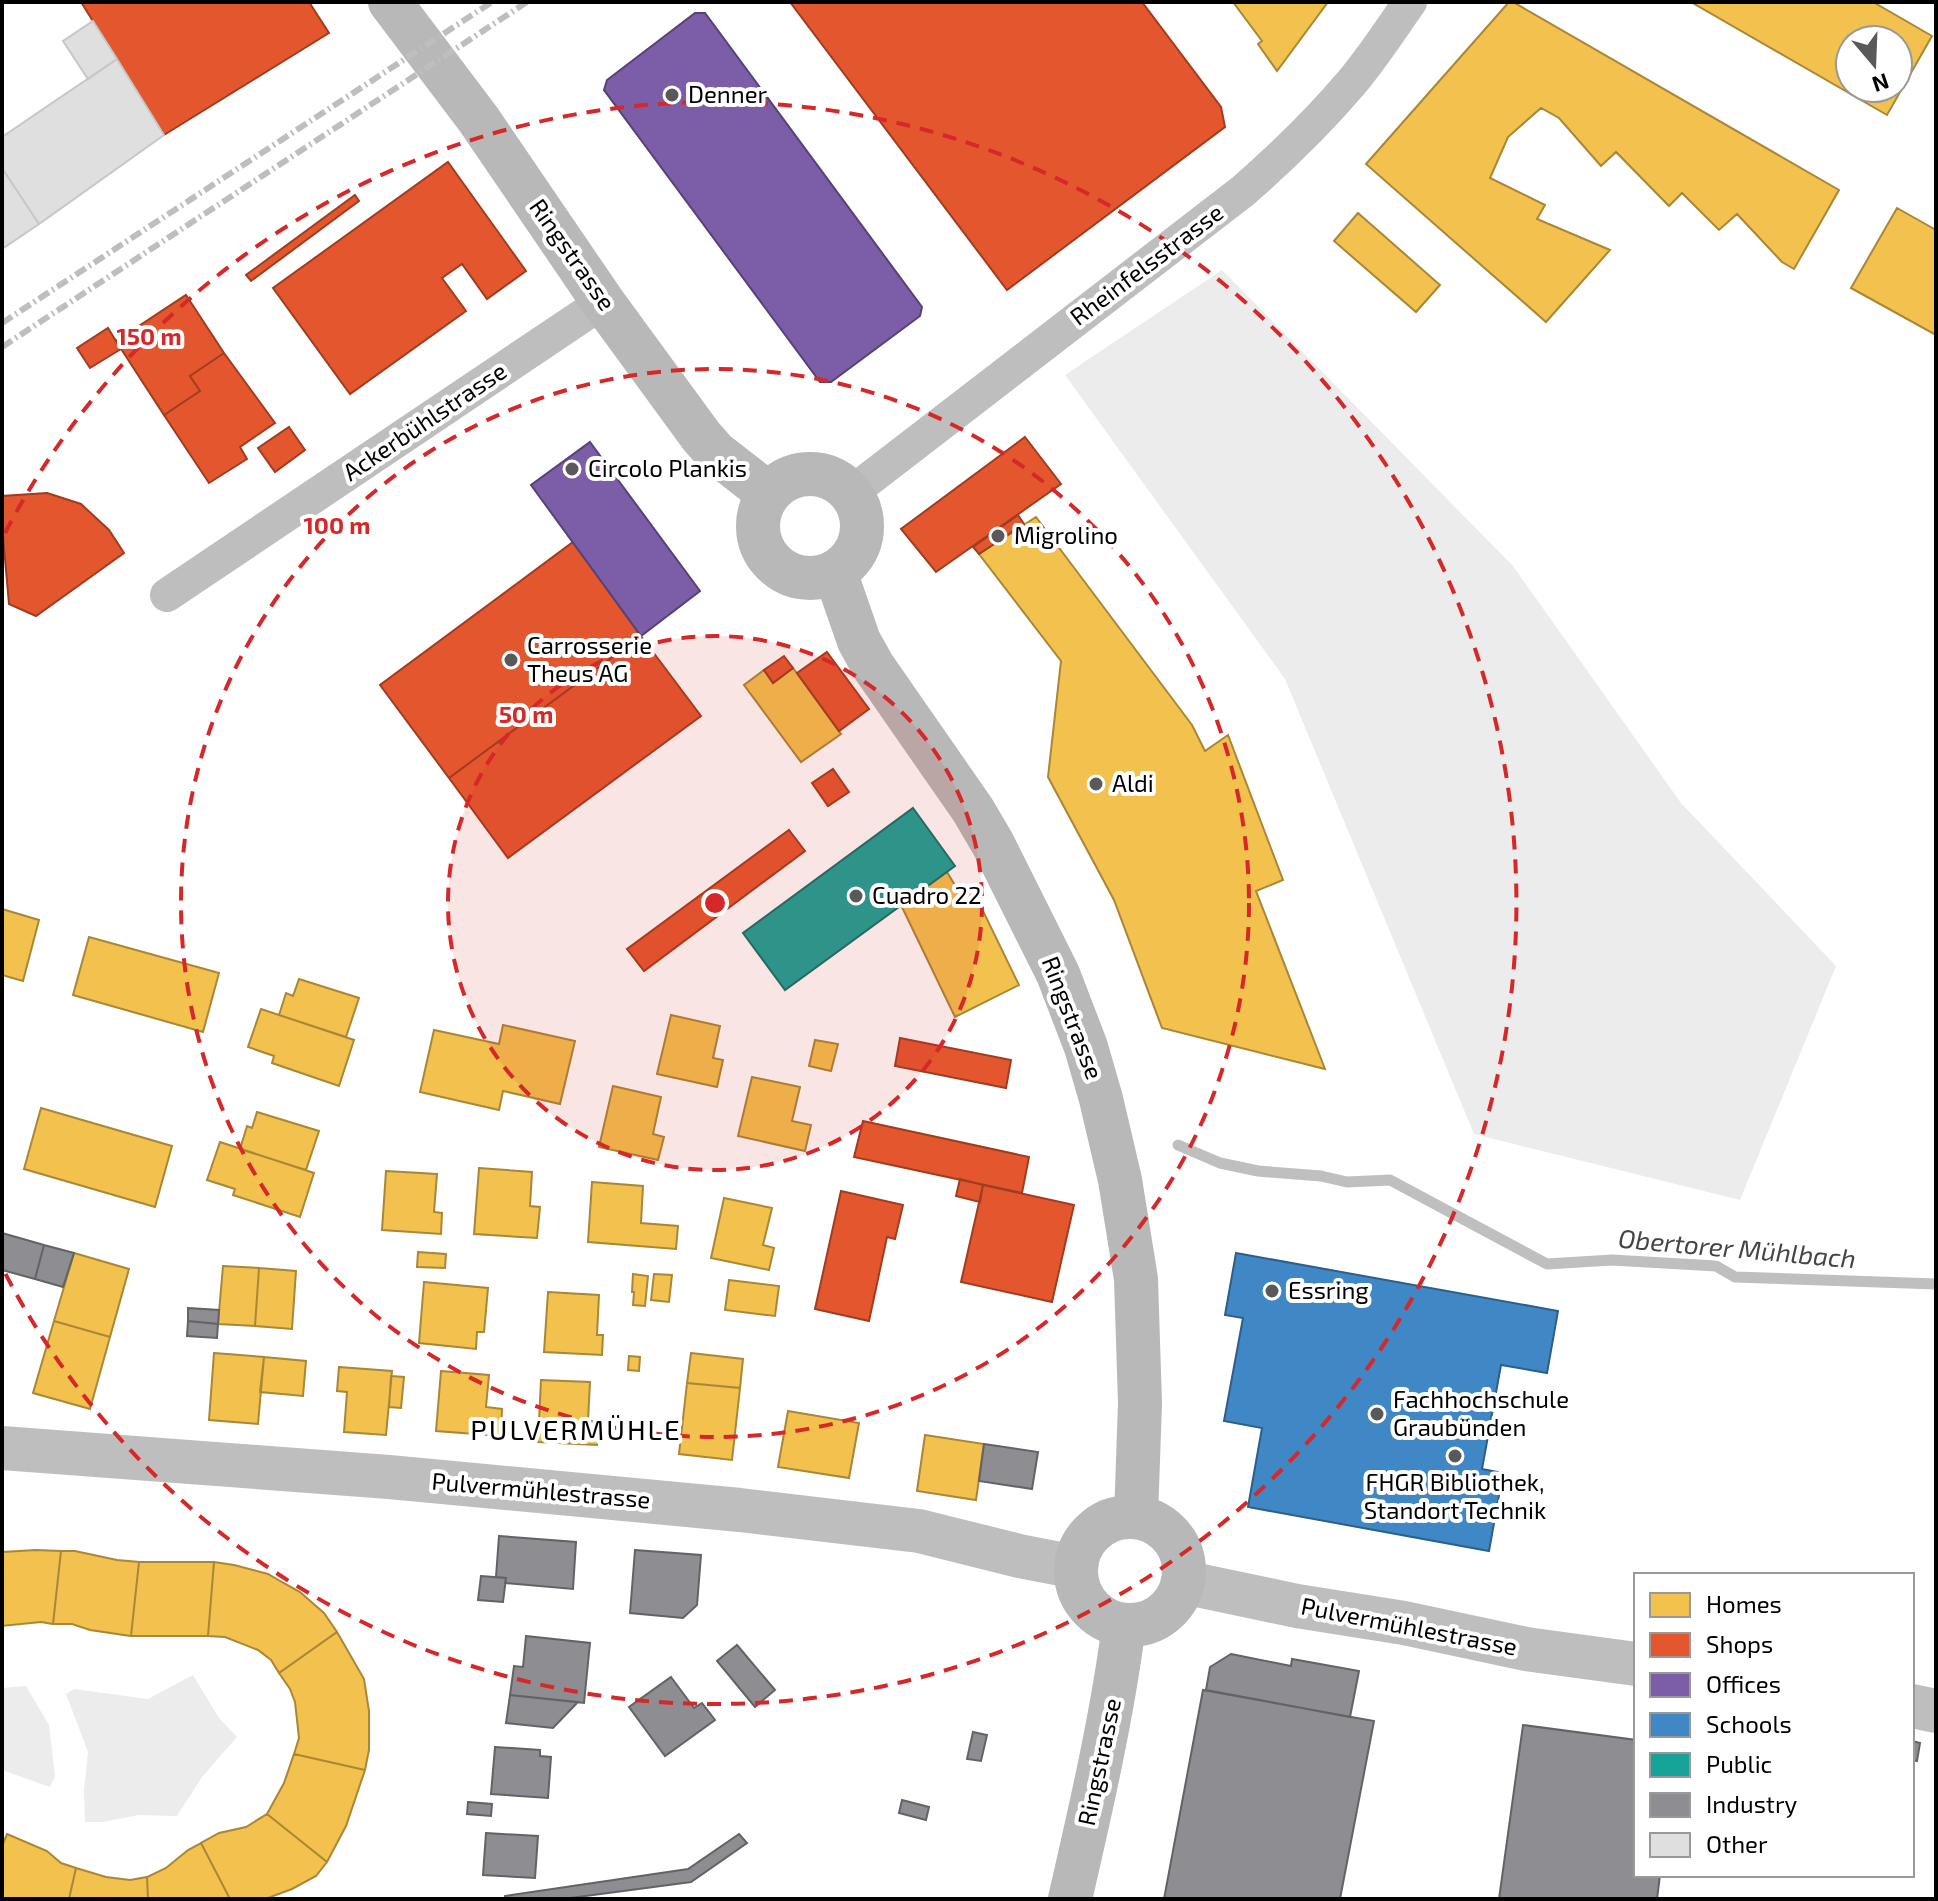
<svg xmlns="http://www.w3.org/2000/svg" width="1938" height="1901" font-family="'Exo 2',sans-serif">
	<rect width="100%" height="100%" fill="#fff"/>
	<!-- green -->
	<path fill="#ececec" d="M1222,270L1513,566L1681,803L1836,966L1740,1200L1474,1134L1285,679L1065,375Z
		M193,1675L219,1718L237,1737L202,1777L177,1816L139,1815L102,1822H85L84,1790L88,1752L66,1694L74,1689L148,1699Z
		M26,1686L49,1725L55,1776L50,1787L2,1770V1688Z"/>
	<!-- homes -->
	<path fill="#f2c14e" stroke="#a98737" stroke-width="2" fill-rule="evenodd" d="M1233,2H1328L1277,71L1258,44L1262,41Z
		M1509,2H1513L1839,190L1794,269L1782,262L1737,214L1719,230L1682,193L1669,206L1616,152L1601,166L1559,118L1541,108L1508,137L1490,178L1545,205L1537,219L1610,250L1546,322L1366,164Z
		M1691,2H1873L1932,36L1887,115ZM1850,40H1898V88H1850Z
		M1897,208L1936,230V335L1851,288Z
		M1358,213L1440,285L1416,312L1334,241Z
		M1036,517L1192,725L1205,751L1228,735L1283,880L1256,891L1325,1069L1162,1028L1114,900L1048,777L1061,661L979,554Z
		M793,668L841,734L801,762L744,685L764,670L773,683Z
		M947,872L959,892L971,886L1019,985L955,1017L901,905Z
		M2,909L39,920L23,981L2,975Z
		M89,937L219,973L203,1032L73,995Z
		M299,979L359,998L346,1037L279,1015L286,993L293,996Z
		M261,1009L354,1040L339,1086L272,1063L274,1056L248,1047Z
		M671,1015L720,1026L713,1058L723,1060L717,1087L657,1074Z
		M503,1025L575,1041L560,1104L503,1091L499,1110L420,1092L434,1030L499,1044Z
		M815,1040L838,1044L831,1071L809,1066Z
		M752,1077L800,1087L792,1121L811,1125L805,1151L738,1136Z
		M613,1086L661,1097L653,1134L664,1137L658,1160L599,1147Z
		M41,1108L172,1146L155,1207L24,1169Z
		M257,1112L319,1131L306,1170L240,1149L247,1126L252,1128Z
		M220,1142L314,1173L300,1217L233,1195L235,1189L207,1180Z
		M479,1168L532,1172L530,1206L540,1207L537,1238L474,1234Z
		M386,1171L437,1174L434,1212L442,1213L441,1234L382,1230Z
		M592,1182L643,1186L641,1223L678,1226L676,1249L588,1242Z
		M724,1198L772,1208L763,1245L774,1248L769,1270L711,1258Z
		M418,1252L446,1254L445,1268L417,1267Z
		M74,1253L129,1269L110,1337L54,1321Z
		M223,1266L259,1268L255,1326L218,1324Z
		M259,1268L296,1271L292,1329L255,1326Z
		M633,1274L648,1276L645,1306L633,1305L634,1292H632Z
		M654,1274L672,1275L669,1302L651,1300Z
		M729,1280L779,1286L775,1316L725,1310Z
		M424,1282L488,1288L484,1332H477L476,1349L419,1343Z
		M548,1292L599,1295L597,1335H603L602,1355L544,1352Z
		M54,1321L110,1337L90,1409L33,1393Z
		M214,1353L264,1357L258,1424L209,1420Z
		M691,1353L743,1359L740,1388L687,1383Z
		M629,1356L640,1357L639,1371L628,1370Z
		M264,1357L306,1361L303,1396L260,1392Z
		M339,1367L392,1371L386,1435L344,1432L347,1392L337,1391Z
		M441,1371L489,1375L486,1407L502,1409L501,1436L436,1431Z
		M391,1376L404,1377L401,1408L389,1407Z
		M541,1380L590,1382L588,1421L599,1422L597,1445L538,1442Z
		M687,1383L740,1388L732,1460L679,1454Z
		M788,1411L859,1423L849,1478L778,1467Z
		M925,1435L984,1444L976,1500L917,1491Z
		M36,1550L61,1551L53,1624L41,1622L2,1626V1552Z
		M61,1551H75L117,1560L139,1562L131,1636L90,1630L72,1624H53Z
		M139,1562H214L208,1636H131Z
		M214,1562L234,1565L268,1574L280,1581L300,1592L324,1613L337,1632L279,1673L271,1660L258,1650L225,1637L208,1636Z
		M337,1632L364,1679L369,1711V1750L365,1770L294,1754L299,1738L295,1702L290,1689L279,1673Z
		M294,1754L365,1770L346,1826L327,1862L267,1814L284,1783Z
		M267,1814L327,1862L316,1876L292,1889L268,1898L230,1899L201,1843L219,1833L246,1827Z
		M7,1834L47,1851L61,1863L76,1868L69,1899H2V1846Z
		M201,1843L230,1899H148L147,1877L166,1868L188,1850Z
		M76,1868L106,1877L130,1880L147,1877L148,1899H69Z"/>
	<!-- shops -->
	<path fill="#e4572e" stroke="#a03d20" stroke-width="2" d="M81,2H309L329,33L164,135Z
		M790,2H1142L1221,107L1225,127L1007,290Z
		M448,162L526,271L487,299L462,264L442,278L466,311L350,394L273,288Z
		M355,195L359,201L251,281L246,275Z
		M186,295L224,353L190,376L200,391L164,415L116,341Z
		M108,328L121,349L90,368L77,348Z
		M224,353L275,423L240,447L247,459L209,483L164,415L200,391L190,376Z
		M289,427L305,450L275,472L258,448Z
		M1025,437L1061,484L936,572L901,529Z
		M47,493L81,504L109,530L124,553L36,616L9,604L2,525V496Z
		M1018,515L1024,524L979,554L973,547Z
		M573,542L641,636L449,778L380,685Z
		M641,636L701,716L508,858L449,778Z
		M827,652L869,709L839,731L797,673Z
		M784,656L793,668L773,683L764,670Z
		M833,769L849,792L828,806L812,783Z
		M789,830L805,851L644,971L627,949Z
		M900,1038L1011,1060L1006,1088L895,1066Z
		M863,1121L1029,1157L1022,1193L854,1157Z
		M960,1179L983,1185L980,1202L956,1196Z
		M983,1185L1074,1205L1052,1302L961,1282Z
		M841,1191L903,1205L895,1239L887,1237L869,1321L815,1309Z"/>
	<!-- offices -->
	<path fill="#7b5ea7" stroke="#564275" stroke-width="2" d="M695,13H705L922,307L920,316L831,382H820L604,90L607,80Z
		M590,442L700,591L641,636L531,485Z"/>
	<!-- schools -->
	<path fill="#3f88c5" stroke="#2c5f8a" stroke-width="2" d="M1236,1253L1558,1311L1547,1373L1501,1365L1482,1469L1503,1473L1489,1551L1248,1507L1262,1428L1224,1421L1243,1318L1225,1315Z"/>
	<!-- public -->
	<path fill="#17a398" stroke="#10726a" stroke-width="2" d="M913,808L955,866L785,990L743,933Z"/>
	<!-- industry -->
	<path fill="#8d8d92" stroke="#636366" stroke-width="2" d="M2,1233L44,1245L35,1279L2,1270Z
		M44,1245L74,1253L63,1287L35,1279Z
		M188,1308L219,1310L218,1324L188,1321Z
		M188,1321L218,1324L217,1338L187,1336Z
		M984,1444L1038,1452L1032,1489L979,1481Z
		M499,1536L576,1542L573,1589L505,1583L506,1578L496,1577Z
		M635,1550L701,1555L697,1605L683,1618L630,1613Z
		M481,1576L506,1578L503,1602L478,1600Z
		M526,1636L590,1643L584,1703L510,1695L514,1666L523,1667Z
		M737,1645L775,1690L755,1707L717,1661Z
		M1231,1654L1291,1666L1292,1659L1359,1671L1350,1717L1206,1690L1210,1667Z
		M671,1677L694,1708L702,1703L715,1720L665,1756L629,1707Z
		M1203,1690L1374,1721L1340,1899H1164Z
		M510,1695L578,1702L553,1728L506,1723Z
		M1523,1725L1636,1740V1875H1660L1657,1899H1499Z
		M973,1732L987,1735L981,1761L967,1759Z
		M1912,1741L1920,1743L1917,1761L1912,1760Z
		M495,1747L540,1750V1756L551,1757L548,1798L491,1794Z
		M902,1800L929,1807L926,1820L899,1813Z
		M468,1802L492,1804L491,1816L467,1814Z
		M486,1833L538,1836L535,1878L483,1875Z
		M739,1834L747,1843L691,1882L563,1899H505V1896L688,1869Z"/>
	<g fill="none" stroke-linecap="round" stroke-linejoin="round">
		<!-- stream -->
		<path stroke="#bfbfbf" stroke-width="11" d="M1178,1145L1220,1163L1258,1171L1321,1176L1347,1182L1390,1180L1547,1264L1612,1260L1716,1266L1735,1277L1936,1284"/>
	</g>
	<!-- building -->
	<path fill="#dfdfdf" stroke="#c7c7c7" stroke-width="2" d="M93,21L117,59L88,79L63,41Z
		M117,59L164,135L39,224L2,168V137Z
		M2,168L39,224L2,249Z"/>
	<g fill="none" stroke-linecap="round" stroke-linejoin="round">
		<!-- minor -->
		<path stroke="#bebebe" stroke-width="34" d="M851,493L1243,191C1282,157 1318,122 1352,82C1373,57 1391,29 1410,2
			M167,595L603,302"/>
		<!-- tertiary -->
		<path stroke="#bebebe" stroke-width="44" d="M2,1448L389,1477L740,1510L919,1531L1019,1556L1076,1567
			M1183,1582L1297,1606L1404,1623L1526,1649L1636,1664
			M1912,1706L1936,1711"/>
		<!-- secondary -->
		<path stroke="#b8b8b8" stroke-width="44" d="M390,2L479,120L603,302L701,436L715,452L769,494
			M758 526a52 52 0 1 1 104 0a52 52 0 1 1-104 0Z
			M835,572L859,641L873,666L973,810L993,844L1058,974L1086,1047L1101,1099L1120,1180L1136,1279L1140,1403L1136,1517
			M1076 1571a54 54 0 1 1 108 0a54 54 0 1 1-108 0Z
			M1070,1899C1091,1808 1112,1717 1124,1625"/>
		<!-- rail -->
		<path stroke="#bebebe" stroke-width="6" stroke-dasharray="12 4 2 4" stroke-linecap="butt" d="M2,323L492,2
			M2,347L527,2"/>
	</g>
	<!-- distance rings -->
	<circle cx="715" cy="903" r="267" fill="#d62828" fill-opacity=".12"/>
	<g fill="none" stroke="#d62828" stroke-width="4" stroke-dasharray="14 10">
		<circle cx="715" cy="903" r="267"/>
		<circle cx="715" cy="903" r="534"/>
		<path d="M5 533A801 801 0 1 1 5 1273"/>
	</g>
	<!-- markers -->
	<g fill="#595959" stroke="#fff" stroke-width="3">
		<circle cx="672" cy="95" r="8"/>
		<circle cx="572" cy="469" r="8"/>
		<circle cx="998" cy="536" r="8"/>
		<circle cx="511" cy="660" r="8"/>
		<circle cx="1096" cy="784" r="8"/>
		<circle cx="856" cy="896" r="8"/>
		<circle cx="1272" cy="1291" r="8"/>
		<circle cx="1377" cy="1414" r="8"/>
		<circle cx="1455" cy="1456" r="8"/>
	</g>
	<g text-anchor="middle" stroke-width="8" stroke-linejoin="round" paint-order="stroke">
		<!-- poi labels -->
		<g font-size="24" fill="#000" stroke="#fff" text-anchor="start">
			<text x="688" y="103">Denner</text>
			<text x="588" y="477">Circolo Plankis</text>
			<text x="1014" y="544">Migrolino</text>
			<text x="527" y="654">Carrosserie<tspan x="527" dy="28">Theus AG</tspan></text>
			<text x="1112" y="792">Aldi</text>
			<text x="872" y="904">Cuadro 22</text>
			<text x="1288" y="1299">Essring</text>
			<text x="1393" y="1408">Fachhochschule<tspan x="1393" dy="28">Graubünden</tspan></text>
			<text x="1455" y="1491" text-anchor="middle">FHGR Bibliothek,<tspan x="1455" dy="28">Standort Technik</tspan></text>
		</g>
		<!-- street labels -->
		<g font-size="24" fill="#000" stroke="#fff">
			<text transform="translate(572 255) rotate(55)" y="8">Ringstrasse</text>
			<text transform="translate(1147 265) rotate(-37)" y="8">Rheinfelsstrasse</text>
			<text transform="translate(425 422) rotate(-34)" y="8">Ackerbühlstrasse</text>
			<text transform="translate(1072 1018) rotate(69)" y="8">Ringstrasse</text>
			<text transform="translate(541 1491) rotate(5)" y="8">Pulvermühlestrasse</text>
			<text transform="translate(1409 1627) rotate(11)" y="8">Pulvermühlestrasse</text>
			<text transform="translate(1100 1762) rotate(-78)" y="8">Ringstrasse</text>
		</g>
		<!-- water labels -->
		<g font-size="26" font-style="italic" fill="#444" stroke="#fff">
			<text transform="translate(1737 1249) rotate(5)" y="9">Obertorer Mühlbach</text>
		</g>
		<!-- quarter labels -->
		<g font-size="28" letter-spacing="2" fill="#000" stroke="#fff">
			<text x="576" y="1440">PULVERMÜHLE</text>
		</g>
	</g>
	<circle cx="715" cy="903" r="12" fill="#d62828" stroke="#fff" stroke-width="4"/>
	<g font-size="24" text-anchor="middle" font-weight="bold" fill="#d62828" stroke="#fff" stroke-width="8" stroke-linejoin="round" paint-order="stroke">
		<text x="149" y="345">150 m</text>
		<text x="337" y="534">100 m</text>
		<text x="526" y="723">50 m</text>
	</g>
	<!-- border -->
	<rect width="1938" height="1901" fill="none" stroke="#000000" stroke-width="8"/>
	<!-- legend -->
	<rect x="1634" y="1573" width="280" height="304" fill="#ffffff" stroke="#999999" stroke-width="2"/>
	<rect x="1650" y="1593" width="40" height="24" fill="#f2c14e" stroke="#999999" stroke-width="2"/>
	<text x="1706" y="1613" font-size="24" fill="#000000">Homes</text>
	<rect x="1650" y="1633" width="40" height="24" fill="#e4572e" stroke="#999999" stroke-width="2"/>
	<text x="1706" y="1653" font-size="24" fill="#000000">Shops</text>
	<rect x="1650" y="1673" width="40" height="24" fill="#7b5ea7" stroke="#999999" stroke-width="2"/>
	<text x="1706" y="1693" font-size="24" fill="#000000">Offices</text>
	<rect x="1650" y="1713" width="40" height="24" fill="#3f88c5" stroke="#999999" stroke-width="2"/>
	<text x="1706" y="1733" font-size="24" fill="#000000">Schools</text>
	<rect x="1650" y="1753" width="40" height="24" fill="#17a398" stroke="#999999" stroke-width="2"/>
	<text x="1706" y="1773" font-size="24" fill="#000000">Public</text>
	<rect x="1650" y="1793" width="40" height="24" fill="#8d8d92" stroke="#999999" stroke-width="2"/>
	<text x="1706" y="1813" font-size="24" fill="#000000">Industry</text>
	<rect x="1650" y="1833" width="40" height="24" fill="#dfdfdf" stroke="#999999" stroke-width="2"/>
	<text x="1706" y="1853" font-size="24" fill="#000000">Other</text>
	<!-- north arrow -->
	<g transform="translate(1874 64) rotate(161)"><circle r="38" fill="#ffffff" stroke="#999999" stroke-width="2"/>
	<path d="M0-6L14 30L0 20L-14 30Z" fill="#595959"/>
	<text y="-12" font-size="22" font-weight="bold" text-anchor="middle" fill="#000000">N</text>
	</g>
</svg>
